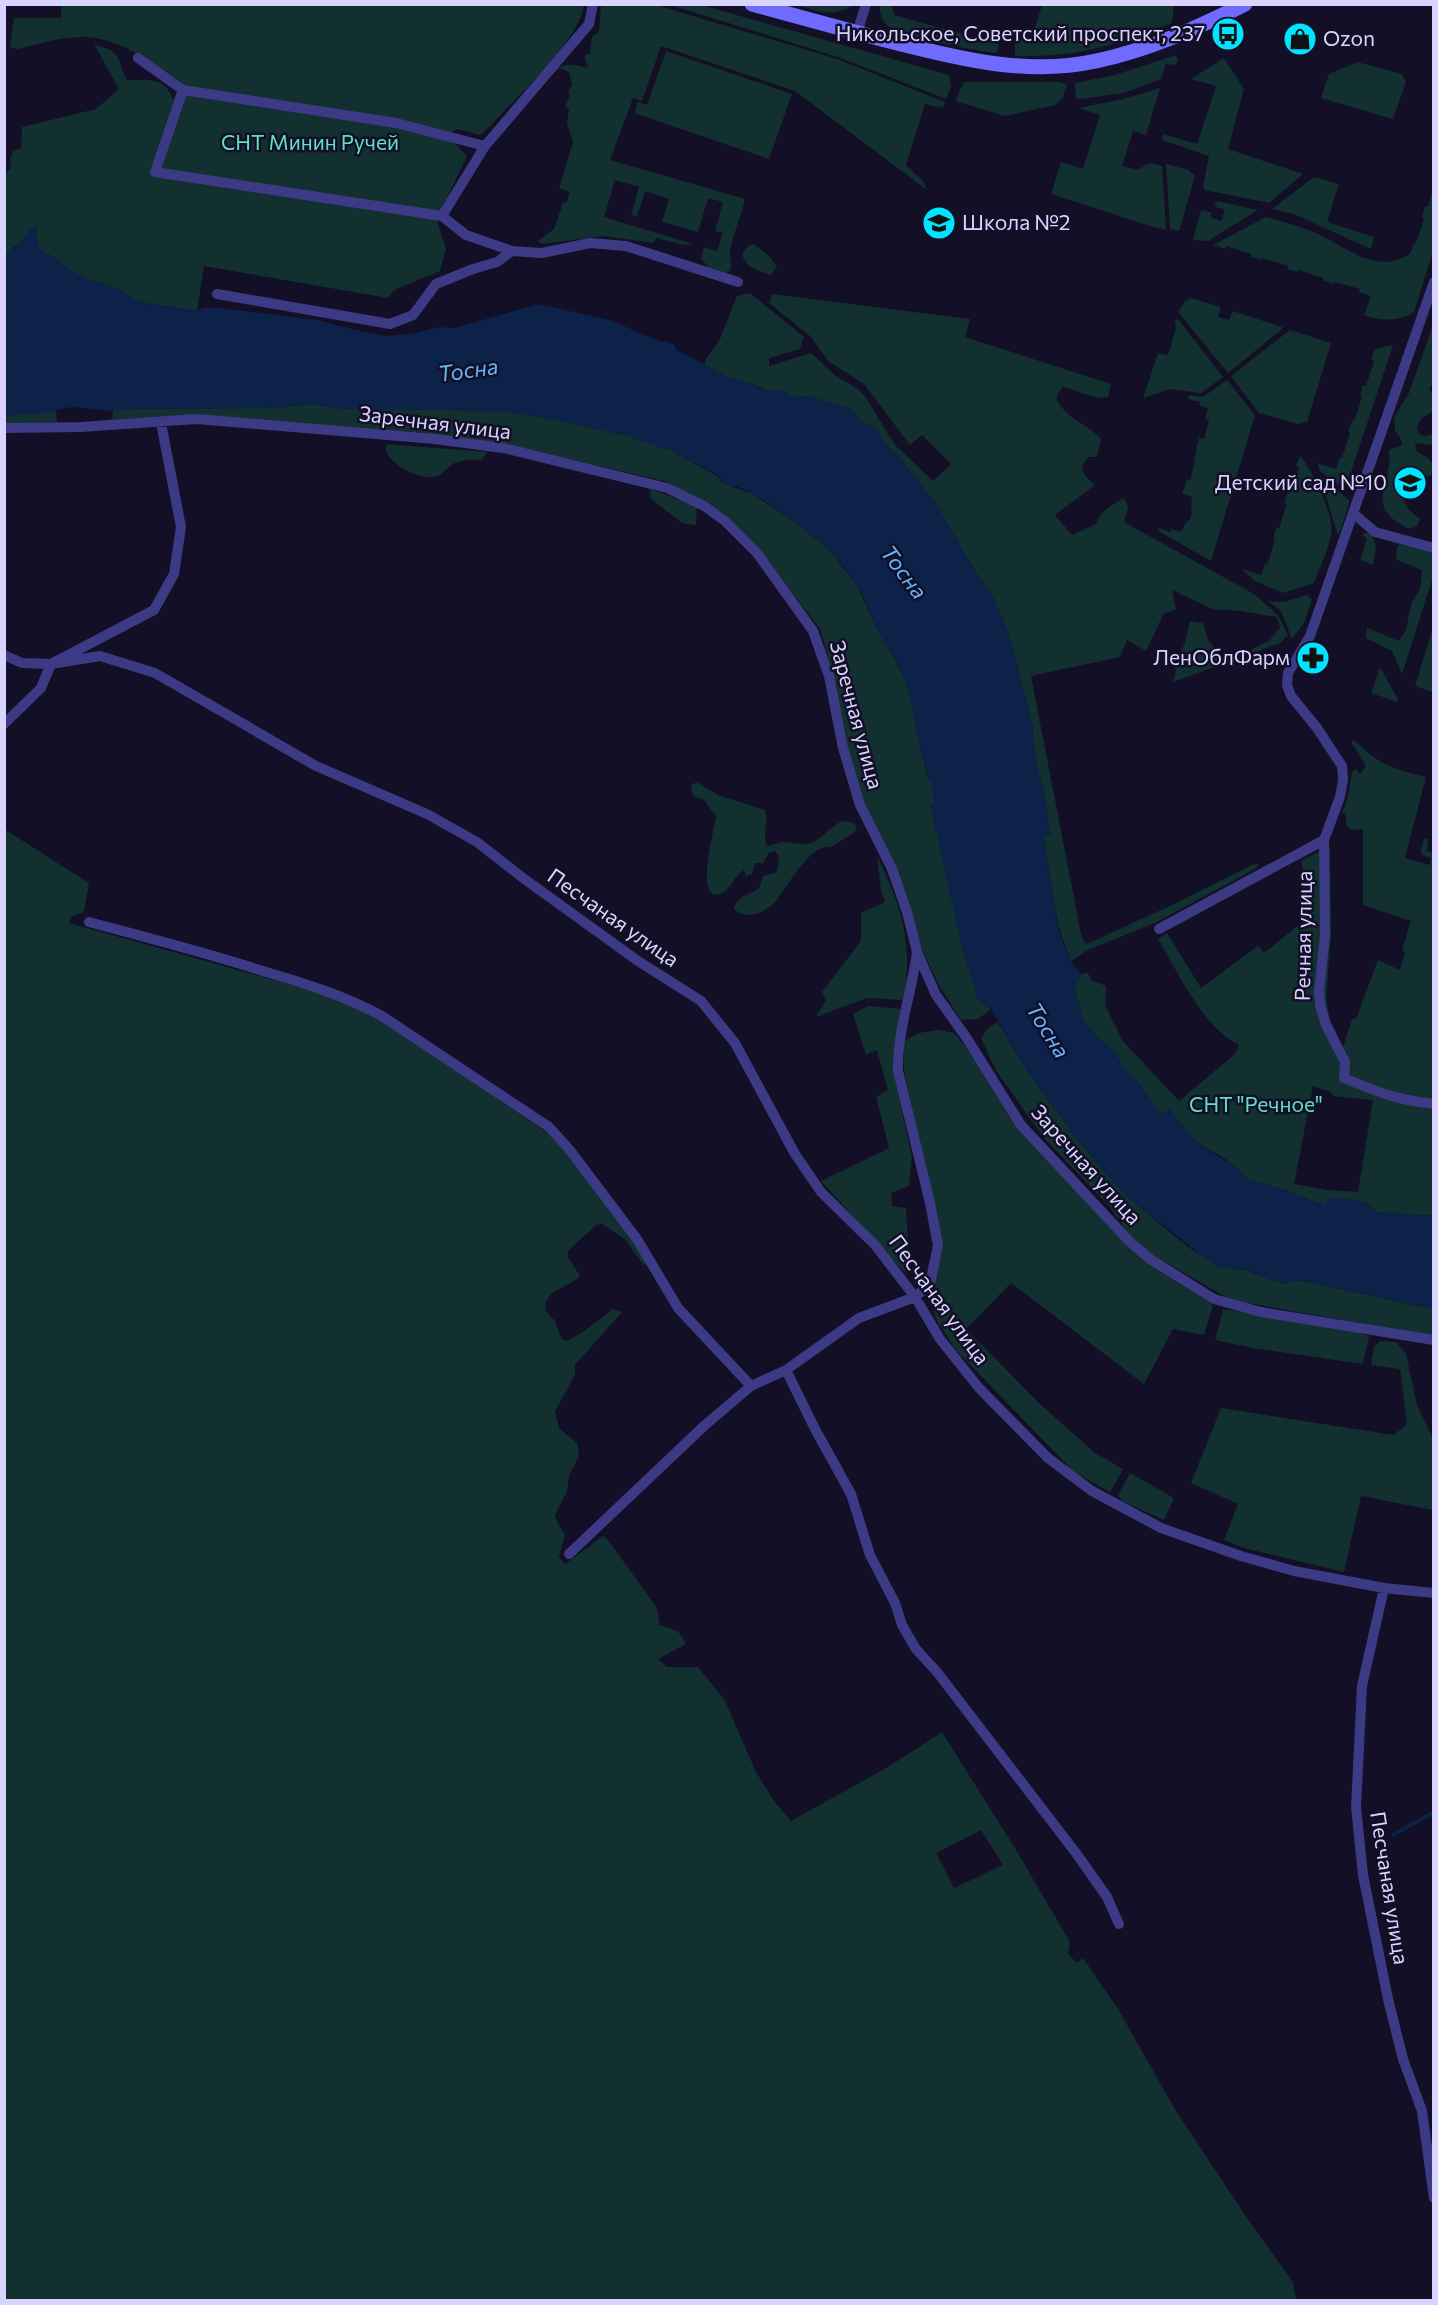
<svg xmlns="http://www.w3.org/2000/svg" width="1438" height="2305" font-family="Commissioner,sans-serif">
	<rect width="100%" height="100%" fill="#130f26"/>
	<!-- green -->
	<path fill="#12302f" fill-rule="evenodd" d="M61,4L584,5C577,44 518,95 491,125L480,135L458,129L452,132L451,139L467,156L439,215L438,224L446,249L440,271L394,290L388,298L204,266L197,311L149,304L135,300L125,292L100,283L90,281L73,272L53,257L39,249L36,238L38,228C25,236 17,247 5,254L4,175L11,168L10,159L13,151L21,148L22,127L96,109L119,89L94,44C124,54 115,55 127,80C148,80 165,76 173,100L181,82C153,63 121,39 86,37C63,36 39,44 18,49L10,48L14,18H61Z
		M601,5H656L837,59L945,102L943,108L925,104L906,165L922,180L927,190L795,91L661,46L642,101L633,98L610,160L745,199C741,218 733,233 730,252C729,259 733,264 730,271L726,273L708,267L701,258L704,247L717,251L723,233L715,231L723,202L708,198L698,232L662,222L669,199L645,191L637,217L631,215L639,187L615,180L604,217L693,244L684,245L656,238L654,243L604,236L542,244L538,241L554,229L563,203H566L570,192L559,188L573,142L567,123L569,109L565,106L570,97L568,91L572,84L569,72L560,68L551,74C562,63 571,63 586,68L588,66L584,56L590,53L592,37L599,31Z
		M670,5H701L946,74L949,75L951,87L946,99L838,57Z
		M797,5H852C835,19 816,10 797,5Z
		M880,5H891L894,15L999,44L997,52L993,53C972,49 901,37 888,26C882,21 879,12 880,5Z
		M1042,5V4L1174,5L1172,23C1117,45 1076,58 1015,56V41L1032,38Z
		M666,51L792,94L769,159L634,113L638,102L647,105Z
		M1176,55L1178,60L1176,65L1166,64L1161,79L1124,93L1080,99L1076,98L1075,83L1115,75Z
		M1224,58L1244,89L1228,149L1303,174L1269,203L1205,190L1203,186L1209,156L1162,140L1163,134L1197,144L1216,86L1191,79Z
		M1357,62L1402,74L1406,82L1393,119L1321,98L1329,74Z
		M964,82H1059L1067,84L1062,99L1055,105L1005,116L955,101Z
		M1160,88L1146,135L1133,131L1122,166L1137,170L1150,163L1162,166L1166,230L1153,227L1051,194L1061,162L1083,169L1100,115L1079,108L1123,99Z
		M1166,164L1189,170L1195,176L1179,231L1170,229Z
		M1314,177L1339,184L1327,222L1374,237L1371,249L1294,214L1272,209Z
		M1433,189V251L1414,312C1398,322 1381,321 1364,315L1371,296L1359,292L1360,289L1335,282L1334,284L1323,280V278L1299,270L1298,272L1287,269L1288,266L1263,258L1262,260L1251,257V254L1227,246L1226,249L1213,245L1266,217C1284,222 1303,227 1320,235C1349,249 1377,275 1410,254L1414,243H1416L1424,219L1422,218L1425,206L1428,207Z
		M1217,201L1258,210L1208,241L1193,240L1200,212L1203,210L1212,213L1210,217L1221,221L1225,210L1214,206Z
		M754,244L769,256L777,266L771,275C759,271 747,269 742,255C745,249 747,246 754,244Z
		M750,293L804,337L800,349L769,358V366L811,353L836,376L858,389L866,398L895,445L933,481L951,464L922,435L910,445L864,384L828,361L810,336L769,303L772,294L970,319L965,337L1111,384L1108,397C1094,401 1077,389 1062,387L1056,398C1067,421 1085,421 1101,439L1097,457H1088L1082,467L1085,476L1095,485L1055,515L1072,535L1096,524C1101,510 1112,505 1124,498L1128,507L1124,522L1254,594L1278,615L1288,635L1280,643L1173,682L1176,671L1174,665L1185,643L1190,621L1203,623L1209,642L1229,661L1270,640L1280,627L1277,617L1240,611L1212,609L1172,590L1176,610L1164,613L1146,651L1127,640L1120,657L1031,676L1082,939L1087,944L1172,905L1256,863L1258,865L1255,869L1155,923L1088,950L1071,961C1054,922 1050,878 1044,836L1050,834L1044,793L1035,758L1032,723L1009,634L993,598L976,573L934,501L903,462L881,439L875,427L864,424L849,408L807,396L794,398L782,391H767L753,384L726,376L704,365L706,359L720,339L737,296Z
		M1191,298L1221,307L1218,317L1229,320L1233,311L1282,327V329L1228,373L1178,312L1185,301Z
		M1178,319L1223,377L1201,393L1170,389L1143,398L1158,353L1167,355L1169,352L1176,328L1175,320Z
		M1433,325V382L1429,390L1433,393V411L1421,419L1417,427L1420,435L1425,436L1433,434V445L1415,443L1417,452C1427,456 1434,460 1433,471L1430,476C1423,477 1418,470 1411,471C1398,472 1401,497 1406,505C1409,511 1415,514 1420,519L1417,526L1409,529C1361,505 1394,486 1389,450L1402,445L1400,437L1395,431L1394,417L1409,393Z
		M1290,330L1331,343L1307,422L1298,424L1259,413L1231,376Z
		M1393,345L1345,490L1320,471L1317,463L1336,469L1340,457L1342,458L1350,433L1348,432L1352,421H1354L1362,397L1360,396L1363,385L1366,386L1374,361L1371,360L1375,349Z
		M1227,380L1255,415L1211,561L1158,531L1159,528L1170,532L1171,529L1181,532L1187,521H1189L1193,510L1191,509L1192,497L1182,494L1187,479L1190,480C1196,463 1194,454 1199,438L1204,439L1209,420L1205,419L1208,408L1199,405L1200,402L1188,399L1189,395L1203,397Z
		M314,404L333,408L504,411L563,421L624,435L672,451L719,477L722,483L751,493L795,522L828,548L856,584L878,630L905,678L917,727L920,748L928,777L932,782L935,804L931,805L962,946L978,1000L991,1009L978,1019L961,1020L940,987L922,950L860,795L851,764L831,666L820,629L760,551L726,515L699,498L664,481L495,442L405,431H375L198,416L112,420L113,411L130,409L266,408Z
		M56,410L57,422L5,425L4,416Z
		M386,444L487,452L482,460C473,459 457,460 450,466C445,470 442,475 435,477C420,480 382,463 386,444Z
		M1300,456C1312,469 1335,516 1331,534C1329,550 1319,568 1314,583L1283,593L1255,581L1242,569L1261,575L1265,564L1267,565L1275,540L1273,539L1276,528H1279L1287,504L1284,503L1288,492H1291L1299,468L1296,466Z
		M1320,476L1350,501L1339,534L1337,533Z
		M650,489L697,506L696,525L682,523L651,499Z
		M1365,533H1369C1379,541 1375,554 1373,565L1360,560L1367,539L1362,535Z
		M1400,544L1425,550L1433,554V577L1402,674L1392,651L1366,638L1367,628L1399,641L1406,630L1412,600H1414C1416,594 1418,594 1420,588C1422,580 1420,577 1422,570L1399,561L1396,557L1397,548Z
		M1307,595L1312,599L1304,623L1292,639L1281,611L1268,601L1284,602Z
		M1433,628H1434L1433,692L1415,686Z
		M1380,667L1398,699L1397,702L1371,693Z
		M1354,740C1381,766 1391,768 1426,777L1405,858L1430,865L1431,858L1422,855L1421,851L1424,838L1428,839L1427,851L1434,853L1433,1216L1377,1212L1365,1203L1347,1199L1329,1198L1326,1204H1321L1285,1190L1248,1180L1227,1160L1196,1142L1170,1110L1161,1115L1138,1081L1125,1070L1113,1050L1099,1039L1084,1021L1075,991L1076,985L1082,974L1088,973L1091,980L1106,986L1105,1005L1123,1041L1179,1101L1235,1054L1239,1045C1203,1028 1178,972 1158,939L1167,933L1201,988L1258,946L1264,953L1312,914L1301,861L1330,846L1331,936L1326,999L1330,1019L1343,1047L1352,1019H1356L1378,960L1400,970L1405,953L1402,950L1411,921L1363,905V829L1352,830L1347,827L1345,813H1342L1347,800L1352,772L1356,769L1360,774L1366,766L1351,742ZM1313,1086L1331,1092L1333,1096L1373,1100L1358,1192L1327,1190L1294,1184Z
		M697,782L718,795L765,810C769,822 762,834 767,846C773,845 779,842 785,842C795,843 803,846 813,842C828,836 839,811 857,826L855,832L831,847C809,844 788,887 775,902C766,912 744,922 734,908C739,894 749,896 759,888L763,876L775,873L778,868L779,856L775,851L769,853L763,863H755L752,874L746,876L744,870C734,876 731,889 722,893C692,907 716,824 716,816L704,800L693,796L691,785Z
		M4,829L89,883L84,912L71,917L69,923L335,997L381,1018L556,1139L630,1230L647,1266L642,1263L625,1239L602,1224L596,1225L568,1251V1257L580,1276C568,1289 545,1288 545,1310L555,1321L562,1340L567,1341L583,1332L613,1309L622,1312L575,1365V1374L555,1412L559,1428L577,1443L579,1456L569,1476L567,1491L555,1515L558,1524L565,1534L559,1557L565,1564L603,1536L608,1540L657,1608L660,1625L678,1631L686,1644L658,1659L667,1667H698L724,1699L756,1772L774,1801L791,1821L888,1767L942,1732L1013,1845L1070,1942L1068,1954L1077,1963L1083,1958L1118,2009L1176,2111L1247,2218L1293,2282L1296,2300H5ZM981,1830L1003,1865L954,1888L936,1853Z
		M877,856C902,907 913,943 904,1000L867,998L816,1017L826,1000L822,992L861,941V913L885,902L881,891Z
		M868,1006L902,1009L895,1041L893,1070L912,1157L909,1186L891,1193L892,1206L906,1208L910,1271L904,1272L821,1181L889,1148L876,1097L888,1090L877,1050L866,1055L853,1014Z
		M998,1022L1028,1072L1072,1132L1100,1167L1130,1199L1188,1247L1219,1267L1244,1270L1284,1284L1298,1280L1433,1309V1336L1231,1300L1151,1254L1129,1235L1109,1206L1043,1137L995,1069L981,1038L988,1028Z
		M938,1030L954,1033L968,1050L1034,1145L1146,1262L1213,1305L1204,1335L1173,1329L1144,1384L1011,1283L966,1329L1040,1404L1095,1453L1123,1469L1110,1492L1074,1472L955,1349L937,1321L930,1298L940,1252L930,1188L904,1072V1041L919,1033Z
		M1223,1309L1336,1326L1369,1336L1363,1364L1253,1348L1215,1340Z
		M1380,1341L1396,1342L1406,1354L1417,1405L1433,1439V1510L1361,1496L1344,1572L1244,1548L1224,1540L1238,1504L1191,1483L1221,1408L1394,1435L1407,1424L1400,1369L1371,1365L1374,1347Z
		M1130,1473L1174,1498L1164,1520L1122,1501L1118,1495Z"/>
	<!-- water -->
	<path fill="#0c2248" d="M31,228H38L36,238L39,249L53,257L73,272L90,281L100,283L125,292L135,300L149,304L197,311L204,308H219L319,320L338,326L385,336L410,334L439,327L454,328L539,304L609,320L662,342L665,341L675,345V349L726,376L753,384L760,389L782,391L794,398L807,396L849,408L864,424L875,427L881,439L903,462L934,501L976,573L993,598L1009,634L1032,723L1035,758L1044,793L1050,835L1044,837C1049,869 1056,956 1082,974L1076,985L1075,991L1084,1021L1099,1039L1113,1050L1125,1070L1138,1081L1161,1115L1170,1109L1196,1142L1222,1159L1232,1163L1248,1180L1285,1190L1321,1204H1326L1329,1198L1347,1199L1365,1203L1377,1212L1433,1216V1309L1299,1280L1284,1284L1245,1270L1219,1267L1206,1259L1130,1199L1100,1167L1072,1132L1028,1072L991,1009L978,1000L962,946L930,805L935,804C932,782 925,767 920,747C915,725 912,702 905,680C900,664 887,648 879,632C871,616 865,598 855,583C839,558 819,539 795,522C778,510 760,496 741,488C730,484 725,489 719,476L672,451L624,435L563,421L504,411L359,409L333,408L314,404L266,408L131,409L113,411L71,407L43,413L5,416V254L16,247Z"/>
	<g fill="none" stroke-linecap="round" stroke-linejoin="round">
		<!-- stream -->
		<path stroke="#0c2248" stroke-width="4" d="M1393,1835L1434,1812"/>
		<!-- street -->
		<path stroke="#3d3a85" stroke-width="10" d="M857,33L866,4
			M138,58L183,90L155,172L442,216L466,235L512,251L542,253L590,243L626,246L738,282
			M183,90L396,123L485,146
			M442,216L485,146L589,24L593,4
			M1434,282L1310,636L1288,673L1287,685L1291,696L1317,728L1342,766L1343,780L1340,797L1324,840L1325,935L1319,992L1320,1005L1326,1025L1345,1062L1344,1078C1377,1092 1397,1100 1434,1104
			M217,294L390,324L413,315L436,284L473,269L497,262L512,251
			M4,428L81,427L196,419L435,439L503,448L667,488L704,506L725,521L757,553L813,631L829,676L843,748L860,805L892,869L907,912L917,952L936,995L966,1037L1021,1125L1129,1241L1150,1259L1214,1299L1261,1312L1434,1340
			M1353,513L1375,532L1434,548
			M4,655L22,663L51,664L100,656L155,673L316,766L427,814L477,842L523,878L638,961L701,1001L735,1043L795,1154L821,1192L875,1245L915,1297L940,1339L979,1388L1048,1458L1092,1491L1161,1528L1241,1556L1294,1571L1384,1588L1434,1593
			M4,724L41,688L51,664L154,610L174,574L181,527L161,423
			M89,922C148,938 208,953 266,972C307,984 345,996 382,1016L549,1127L569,1149L637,1239L678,1308L751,1386
			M1159,929L1324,840
			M786,1370L815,1429L851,1494L870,1555L895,1603L902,1625L916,1649L937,1672L1076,1853L1107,1897L1119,1924
			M569,1554L704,1426L751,1386L786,1370L859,1318L915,1297L930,1284L938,1245L930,1203L898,1071C897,1031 912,992 917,952
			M1384,1588L1362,1686L1356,1807L1363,1875L1388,1999L1403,2059L1422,2111L1434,2198"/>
		<!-- secondary -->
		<path stroke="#6f6bff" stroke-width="15" d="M752,4C799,17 846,30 893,42C960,59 1027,76 1096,61C1149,50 1197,28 1245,4"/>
	</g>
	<!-- icons -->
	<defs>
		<symbol id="bus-disc" viewBox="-11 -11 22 22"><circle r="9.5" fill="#00e5ff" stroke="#130f26"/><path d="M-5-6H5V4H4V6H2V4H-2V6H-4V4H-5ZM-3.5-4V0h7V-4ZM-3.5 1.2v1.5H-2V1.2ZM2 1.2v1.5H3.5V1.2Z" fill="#111"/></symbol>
		<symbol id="shop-disc" viewBox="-11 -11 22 22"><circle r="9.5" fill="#00e5ff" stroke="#130f26"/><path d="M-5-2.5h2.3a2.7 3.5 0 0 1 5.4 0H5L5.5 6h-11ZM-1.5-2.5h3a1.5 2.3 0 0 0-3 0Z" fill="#111"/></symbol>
		<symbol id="school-disc" viewBox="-11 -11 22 22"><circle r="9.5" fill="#00e5ff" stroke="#130f26"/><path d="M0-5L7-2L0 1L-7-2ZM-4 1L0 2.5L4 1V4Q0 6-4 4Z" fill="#111"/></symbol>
		<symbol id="pharmacy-disc" viewBox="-11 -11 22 22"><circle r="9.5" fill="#00e5ff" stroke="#130f26"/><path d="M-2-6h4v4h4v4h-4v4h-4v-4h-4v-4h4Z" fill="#111"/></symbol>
	</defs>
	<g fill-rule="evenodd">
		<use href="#bus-disc" x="1209" y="15" width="38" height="38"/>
		<use href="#shop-disc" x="1281" y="20" width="38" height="38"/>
		<use href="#school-disc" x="920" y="204" width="38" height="38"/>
		<use href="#school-disc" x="1391" y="464" width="38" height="38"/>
		<use href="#pharmacy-disc" x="1294" y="639" width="38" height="38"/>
	</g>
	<g text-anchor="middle" stroke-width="5" stroke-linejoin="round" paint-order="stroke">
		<!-- poi labels -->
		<g font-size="21" fill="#d9d4ff" stroke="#130f26" text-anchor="end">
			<text x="1205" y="41">Никольское, Советский проспект, 237</text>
			<text x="1323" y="46" text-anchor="start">Ozon</text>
			<text x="962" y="230" text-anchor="start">Школа №2</text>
			<text x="1387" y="490">Детский сад №10</text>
			<text x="1290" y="665">ЛенОблФарм</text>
		</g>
		<!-- park labels -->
		<g font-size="21" fill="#5fe0c0" stroke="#130f26">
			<text x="310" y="150">СНТ Минин Ручей</text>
			<text x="1256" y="1112">СНТ "Речное"</text>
		</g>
		<!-- street labels -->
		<g font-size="21" fill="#d9d4ff" stroke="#130f26">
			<text transform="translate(435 423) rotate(7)" y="7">Заречная улица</text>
			<text transform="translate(856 715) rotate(75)" y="7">Заречная улица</text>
			<text transform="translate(613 918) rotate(35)" y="7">Песчаная улица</text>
			<text transform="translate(1304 936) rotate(-89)" y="7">Речная улица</text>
			<text transform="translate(1086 1165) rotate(48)" y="7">Заречная улица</text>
			<text transform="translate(939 1300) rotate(54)" y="7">Песчаная улица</text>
			<text transform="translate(1389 1888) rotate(81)" y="7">Песчаная улица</text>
		</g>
		<!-- water labels -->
		<g font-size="22" font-style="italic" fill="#62b6ff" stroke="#130f26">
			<text transform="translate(468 370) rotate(-8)" y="8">Тосна</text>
			<text transform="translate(904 572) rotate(53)" y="8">Тосна</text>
			<text transform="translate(1048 1030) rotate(58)" y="8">Тосна</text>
		</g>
	</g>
	<!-- border -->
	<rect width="1438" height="2305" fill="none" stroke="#d9d4ff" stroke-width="12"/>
</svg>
